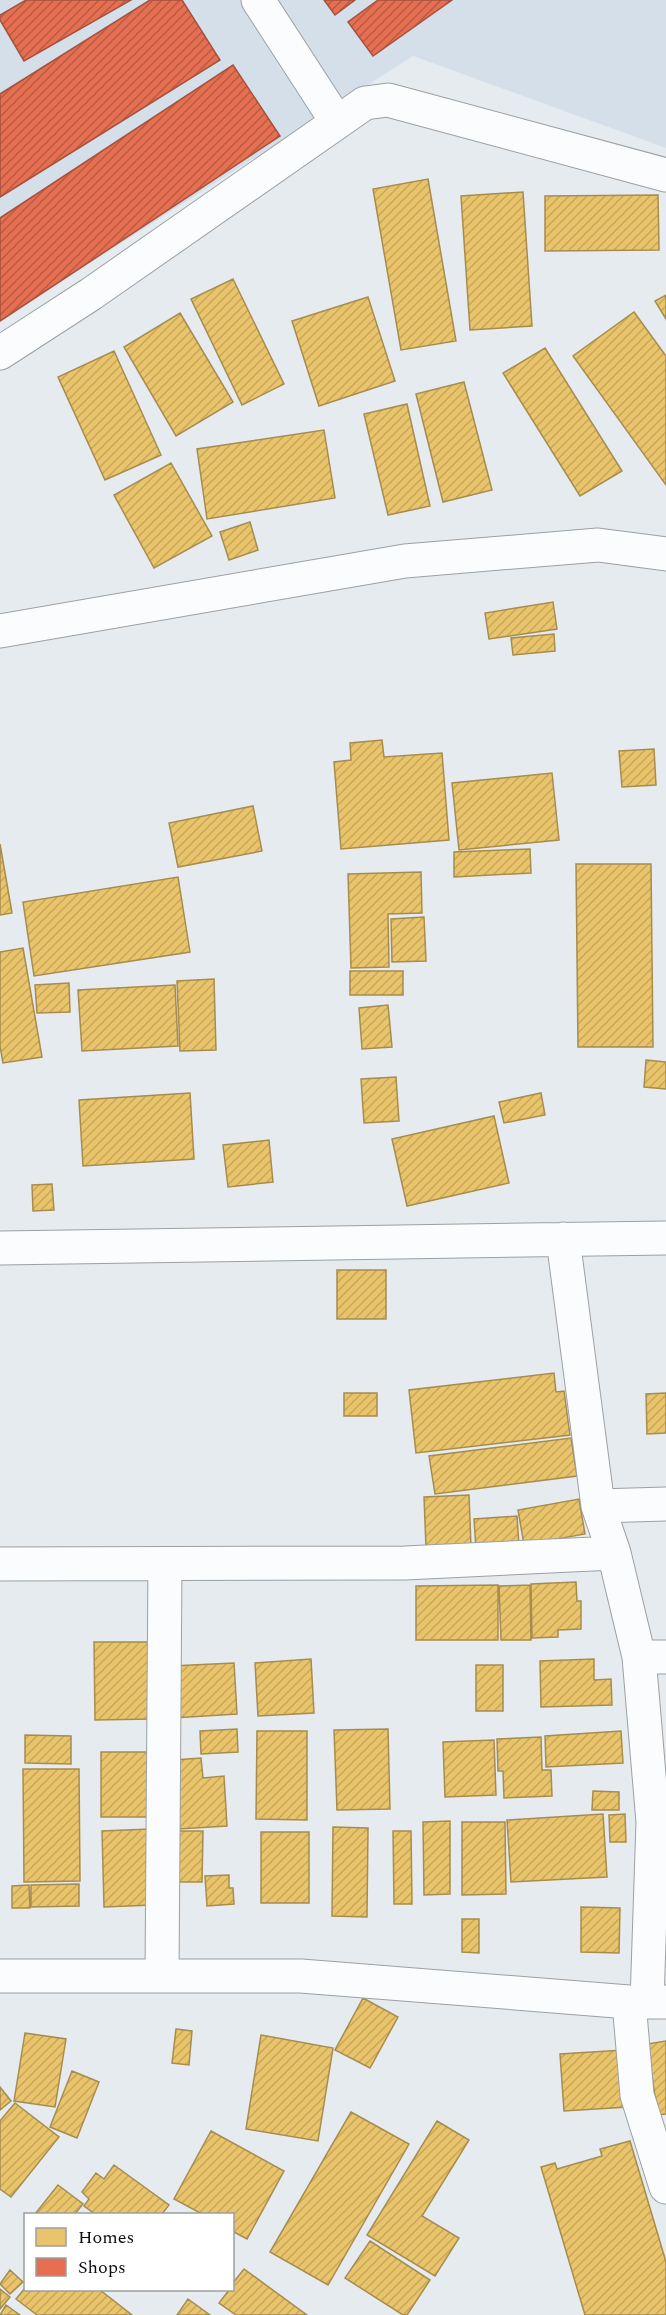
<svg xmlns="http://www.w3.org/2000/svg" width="666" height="2315" font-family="Spectral,serif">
	<defs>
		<pattern id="homes-hatch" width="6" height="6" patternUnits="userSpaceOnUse" patternTransform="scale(1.5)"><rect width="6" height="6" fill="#e9c46a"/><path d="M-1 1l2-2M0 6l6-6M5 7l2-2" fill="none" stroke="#c6a75b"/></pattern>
		<pattern id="shops-hatch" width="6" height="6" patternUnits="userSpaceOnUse" patternTransform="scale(1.5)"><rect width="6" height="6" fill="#e76f51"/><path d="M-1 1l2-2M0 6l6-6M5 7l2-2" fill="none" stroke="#b95a42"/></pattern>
	</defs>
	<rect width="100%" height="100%" fill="#e6ebf0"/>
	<!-- built -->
	<path fill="#d5dfe9" d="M0,0H666V148L413,56L0,321Z"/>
	<!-- homes -->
	<path fill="url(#homes-hatch)" stroke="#a68d4f" stroke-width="1.5" d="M428,179L456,341L401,350L373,189Z
		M523,192L532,326L470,330L461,196Z
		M658,195L659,250L545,251V196Z
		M233,279L284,384L242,405L191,299Z
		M666,295V319L655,301Z
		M368,297L395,381L319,406L292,321Z
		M634,312L666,356V485L573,356Z
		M180,313L233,402L176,436L124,347Z
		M545,348L622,471L580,496L503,373Z
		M114,351L161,455L105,480L58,377Z
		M464,382L492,490L443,502L416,394Z
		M407,404L430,506L388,515L364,414Z
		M324,430L335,498L207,519L197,449Z
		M171,463L212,536L154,568L114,495Z
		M250,522L258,550L229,560L220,532Z
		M553,602L557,629L489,639L485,613Z
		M554,634L555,651L513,655L511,638Z
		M382,740L384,757L442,753L449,840L341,849L334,762L351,760L350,743Z
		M654,749L656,785L622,787L619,751Z
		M552,773L559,840L459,850L452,783Z
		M253,806L262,851L178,867L169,823Z
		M0,844L12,913L0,915Z
		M530,849L531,873L454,877V852Z
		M576,864H651L653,1047H578Z
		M421,872L422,913L388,914L389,967L351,968L348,874Z
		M178,877L190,952L34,976L23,902Z
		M424,917L426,961L392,962L391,919Z
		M23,948L42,1057L3,1063L0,1046V952Z
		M350,971H403V995H350Z
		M214,979L216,1050L180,1051L177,981Z
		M69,983L70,1012L37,1013L35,985Z
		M175,985L178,1046L82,1051L78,990Z
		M388,1005L392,1047L362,1049L359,1008Z
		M646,1060L666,1062V1089L644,1087Z
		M396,1077L399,1121L364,1123L361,1079Z
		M190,1093L194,1159L83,1166L79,1100Z
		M541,1093L545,1115L504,1123L499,1102Z
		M494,1116L509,1183L407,1206L392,1139Z
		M269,1140L273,1182L228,1187L223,1145Z
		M52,1184L54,1210L33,1211L32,1185Z
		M337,1270H386V1319H337Z
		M554,1373L556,1392L564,1391L570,1435L416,1453L409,1390Z
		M344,1393H377V1416H344Z
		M666,1393V1433L647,1434L646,1394Z
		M571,1438L577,1476L435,1494L429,1456Z
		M469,1495L471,1546L426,1548L424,1497Z
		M579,1499L585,1534L524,1545L518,1510Z
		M517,1516L519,1546L476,1549L474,1519Z
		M576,1582L577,1601H581V1629L558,1630V1637L532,1638L531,1584Z
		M498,1585V1640H416V1586Z
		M530,1585L531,1640H501L499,1586Z
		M94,1642H150L152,1719L95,1720Z
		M311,1659L314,1713L258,1716L255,1663Z
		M594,1659V1680L611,1679L612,1705L541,1707L540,1661Z
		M234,1663L237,1714L173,1718L171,1666Z
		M476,1665H503V1711H476Z
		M237,1729L238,1752L201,1754L200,1731Z
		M388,1729L390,1809L337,1810L334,1730Z
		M257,1731H307V1820L256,1819Z
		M621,1731L623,1763L546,1767L545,1736Z
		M25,1735L71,1736V1764L25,1763Z
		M541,1737L542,1770H551L552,1796L504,1798L503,1771H498L497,1739Z
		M494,1740L496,1795L445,1797L443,1742Z
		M101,1752H150V1817H101Z
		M201,1758L203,1778L224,1776L227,1826L179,1829L174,1760Z
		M23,1769H79L80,1881L24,1882Z
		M593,1791L619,1792V1810H592Z
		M603,1814L607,1877L511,1882L507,1820Z
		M625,1814L626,1842H610L609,1815Z
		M450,1821V1894L424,1895L423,1822Z
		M462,1822H505L506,1894L462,1895Z
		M333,1827L368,1828L367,1917L332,1916Z
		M150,1829L152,1905L104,1907L102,1831Z
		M173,1831H203L202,1882H178Z
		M393,1831H411L412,1904H394Z
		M261,1832H309V1903H261Z
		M229,1875V1888H233L234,1904L207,1906L205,1876Z
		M79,1884V1906L31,1907V1885Z
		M29,1885L30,1908H12V1886Z
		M581,1907L620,1908L619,1953L581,1952Z
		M462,1919H479V1953L462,1952Z
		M363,1998L398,2017L370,2068L335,2050Z
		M176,2029L192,2031L189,2065L172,2063Z
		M25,2033L66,2039L55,2107L14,2101Z
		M261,2035L333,2048L318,2141L246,2129Z
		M666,2041V2114L658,2115L647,2044Z
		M624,2050L628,2107L564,2111L560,2054Z
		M72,2071L99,2082L77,2138L50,2127Z
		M0,2087L11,2101L0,2110Z
		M15,2103L59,2137L11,2197L0,2189V2121Z
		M351,2112L409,2144L328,2285L270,2252Z
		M437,2121L469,2140L422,2216L459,2238L435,2276L367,2235Z
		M211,2131L284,2171L247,2239L232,2231V2214H202L174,2199Z
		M630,2141L666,2262V2315H585L541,2167L555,2163L557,2169L602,2156L600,2149Z
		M114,2165L169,2205L162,2214H95L84,2206L89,2199L82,2192L96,2173L104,2179Z
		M58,2185L83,2204L75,2214H35Z
		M370,2241L430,2280L407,2315H403L345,2278Z
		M244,2269L307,2315H236L219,2303L229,2290H232V2284Z
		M10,2270L23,2282L10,2294L0,2284Z
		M26,2287V2290H100L132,2315H37L16,2299Z
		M0,2289L10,2297L0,2309Z
		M188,2299L210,2315H177Z
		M6,2305L20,2315H0Z"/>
	<!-- shops -->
	<path fill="url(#shops-hatch)" stroke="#a5523e" stroke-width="1.5" d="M26,0H131L24,61L0,20V15Z
		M150,0H182L220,60L0,197V94Z
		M324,0H355L335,15Z
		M378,0H452L373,56L348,22Z
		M233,65L280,136L0,321V218Z"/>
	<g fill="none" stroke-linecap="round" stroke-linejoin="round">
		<defs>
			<path id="street" d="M258,0L337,122
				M0,353L91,294L365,103L388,100L666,175
				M0,631L405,561L598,545L666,554
				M563,1239L598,1506L614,1553L639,1657L653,1822L647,2002
				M0,1248L666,1238
				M598,1506L666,1504
				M0,1564L405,1563L614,1553
				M639,1657H666
				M162,1975L165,1564
				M0,1976H301L629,2002H666
				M629,2002L637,2095L666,2187"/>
		</defs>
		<!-- street casing -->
		<use href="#street" stroke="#9ca0a3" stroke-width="35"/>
		<!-- street -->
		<use href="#street" stroke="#fbfcfd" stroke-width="33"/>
	</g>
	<!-- legend -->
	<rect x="24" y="2213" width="210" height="78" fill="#ffffff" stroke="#9d9e9f" stroke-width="1.5"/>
	<rect x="36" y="2228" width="30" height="18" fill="#e9c46a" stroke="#9d9e9f" stroke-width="1.5"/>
	<text x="78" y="2243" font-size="18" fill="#0a0d10">Homes</text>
	<rect x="36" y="2258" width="30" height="18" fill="#e76f51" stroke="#9d9e9f" stroke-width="1.5"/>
	<text x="78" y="2273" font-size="18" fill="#0a0d10">Shops</text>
</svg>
